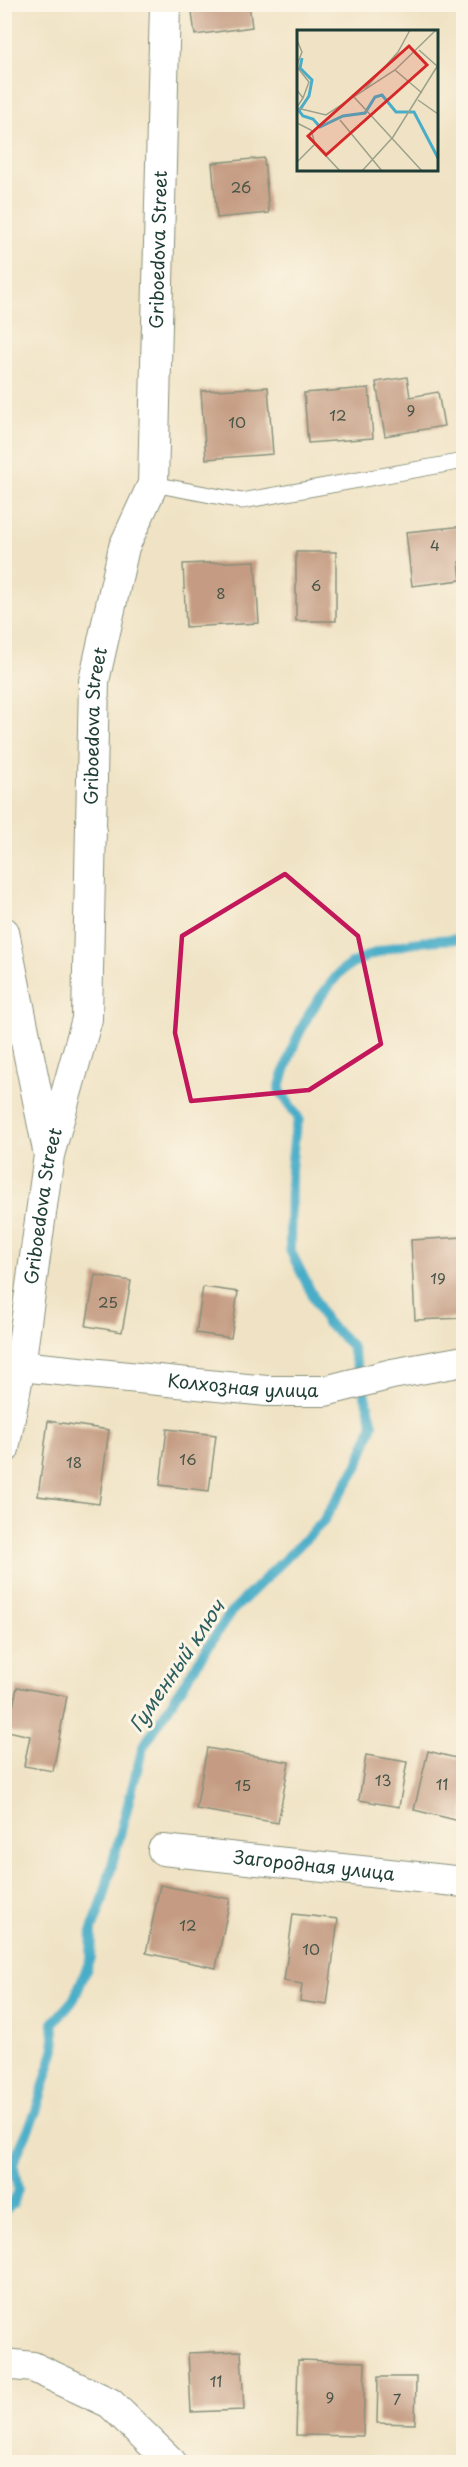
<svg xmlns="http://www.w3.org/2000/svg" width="468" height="2467" font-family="'Playpen Sans',sans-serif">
	<rect width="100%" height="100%" fill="#fcf5e5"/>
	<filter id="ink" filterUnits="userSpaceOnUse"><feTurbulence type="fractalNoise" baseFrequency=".0167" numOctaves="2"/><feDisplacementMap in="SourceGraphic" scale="12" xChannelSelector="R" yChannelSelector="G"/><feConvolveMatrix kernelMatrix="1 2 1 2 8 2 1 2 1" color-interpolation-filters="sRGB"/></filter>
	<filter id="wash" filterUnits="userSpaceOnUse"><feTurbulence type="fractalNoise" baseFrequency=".008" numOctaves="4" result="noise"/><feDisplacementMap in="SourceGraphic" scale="24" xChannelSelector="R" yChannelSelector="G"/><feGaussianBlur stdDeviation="1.35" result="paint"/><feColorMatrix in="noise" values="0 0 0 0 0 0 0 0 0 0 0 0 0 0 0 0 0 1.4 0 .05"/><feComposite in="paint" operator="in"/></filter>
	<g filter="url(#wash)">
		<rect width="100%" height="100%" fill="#f0e3c5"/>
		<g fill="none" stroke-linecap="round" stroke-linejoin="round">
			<!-- stream -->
			<path stroke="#49adc8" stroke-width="10" d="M4,2210L13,2204L18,2189L13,2163L35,2114L55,2048L53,2023L74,1999L91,1958L92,1929L102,1903L143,1747L230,1613L322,1523L358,1465L373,1424L351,1345L326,1322L290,1250L291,1169L295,1132L299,1119L279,1089C291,1049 302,1019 329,986C333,981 338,973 344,969C377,946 424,939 464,939"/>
		</g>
		<g id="blocks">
			<!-- building -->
			<path fill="#c59c83" d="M191,4H249L252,27L195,35Z
				M264,158L269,213L217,218L212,163Z
				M407,377L410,397L438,392L444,426L385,436L376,382Z
				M268,387L273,454L206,459L201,391Z
				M369,388L373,438L308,443L304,393Z
				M464,526V560L459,562L461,580L412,586L406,532Z
				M296,552H336V621H296Z
				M255,561L259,623L186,627L183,564Z
				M464,1237V1318L415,1320L411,1240Z
				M95,1275L131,1281L122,1332L86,1326Z
				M203,1287L238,1292L231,1338L196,1333Z
				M48,1421L109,1430L99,1504L38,1496Z
				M167,1429L216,1435L209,1491L160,1485Z
				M17,1687L67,1696L53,1771L24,1766L30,1736L8,1731Z
				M207,1748L289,1762L278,1823L196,1809Z
				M428,1751L464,1760V1822L414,1810Z
				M366,1755L407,1762L399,1807L359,1800Z
				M160,1885L230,1899L216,1968L146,1953Z
				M293,1914L338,1919L327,2005L300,2001L302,1984L284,1981Z
				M241,2351L244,2410L191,2412L188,2353Z
				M298,2360L365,2362L363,2436L296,2435Z
				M378,2377H416L415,2424L377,2423Z"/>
		</g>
	</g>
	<g filter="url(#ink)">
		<use href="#blocks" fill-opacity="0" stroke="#88907c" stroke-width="1.5"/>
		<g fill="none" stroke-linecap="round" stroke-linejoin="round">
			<defs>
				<path id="service" d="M153,484L242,501L464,461"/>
				<g id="minor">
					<path d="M4,932L48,1150"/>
					<path id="s1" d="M20,1366L267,1391H325L392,1374L464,1361"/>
					<path id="s2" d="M4,1449L20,1366L49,1155L87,1019L94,681L124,547L153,484L165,4"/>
					<path id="s3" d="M163,1850L464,1882"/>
					<path d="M4,2364L33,2367L110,2403L171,2462"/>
				</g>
			</defs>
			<!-- service casing -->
			<use href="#service" stroke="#88907c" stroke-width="17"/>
			<!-- minor casing -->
			<use href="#minor" stroke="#88907c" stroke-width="32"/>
			<!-- service -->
			<use href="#service" stroke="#fff" stroke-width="15"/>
			<!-- minor -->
			<use href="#minor" stroke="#fff" stroke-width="30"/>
		</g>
	</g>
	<!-- marked area -->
	<path fill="none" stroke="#c2185b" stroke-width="4.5" stroke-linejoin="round" d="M285,874L358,936L381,1044L309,1090L191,1101L175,1033L182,936Z"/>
	<g text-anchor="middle" stroke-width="6" stroke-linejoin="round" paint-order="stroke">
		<!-- number labels -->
		<g font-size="15" fill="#485548">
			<text x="241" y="193">26</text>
			<text x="411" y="416">9</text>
			<text x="338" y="421">12</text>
			<text x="237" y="428">10</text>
			<text x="435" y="551">4</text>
			<text x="316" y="591">6</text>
			<text x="221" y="599">8</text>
			<text x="438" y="1284">19</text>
			<text x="108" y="1308">25</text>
			<text x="188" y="1465">16</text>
			<text x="74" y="1468">18</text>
			<text x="383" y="1786">13</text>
			<text x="442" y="1790">11</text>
			<text x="243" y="1791">15</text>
			<text x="188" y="1931">12</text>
			<text x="311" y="1955">10</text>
			<text x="216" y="2387">11</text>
			<text x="330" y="2403">9</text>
			<text x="397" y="2405">7</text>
		</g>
		<!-- street labels -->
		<g font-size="18" fill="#1f3d34" stroke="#fcf5e5">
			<text dy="6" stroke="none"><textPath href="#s2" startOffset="1218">Griboedova Street</textPath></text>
			<text dy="6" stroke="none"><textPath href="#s2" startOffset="732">Griboedova Street</textPath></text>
			<text dy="6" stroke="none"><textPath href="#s2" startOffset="246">Griboedova Street</textPath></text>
			<text dy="6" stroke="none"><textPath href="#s1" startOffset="224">Колхозная улица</textPath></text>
			<text dy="6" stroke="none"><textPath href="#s3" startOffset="152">Загородная улица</textPath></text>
		</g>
		<!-- water labels -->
		<g font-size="20" font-style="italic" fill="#2c5f60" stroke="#fcf5e5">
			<text transform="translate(177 1666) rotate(-56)" y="7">Гуменный ключ</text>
		</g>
	</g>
	<!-- overview -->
	<g transform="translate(297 30)">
		<rect width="141" height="141" fill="#f0e3c5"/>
		<path fill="none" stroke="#49adc8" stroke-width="3" d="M5,28L3,38L15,50L12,66L2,81L6,86L16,89L23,97L46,86L68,83L78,67L85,65L99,82H117L141,128"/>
		<path fill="none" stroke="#9ca18b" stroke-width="1.5" d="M0,10L5,22L0,35M122,20L140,36M0,37L12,52L6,68M98,40L125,63M0,60L6,68L0,77M67,60L101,22L113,0M57,67L125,141M121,70L141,84M0,78L29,85L98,40L139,0M43,90L85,141M0,93L14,100L18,114L43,141M0,132L18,114M65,141L96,107L141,35"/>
		<path fill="#d62828" fill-opacity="0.15" stroke="#d62828" stroke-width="3" d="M112,16L130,35L29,125L11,106Z"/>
		<rect width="141" height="141" fill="none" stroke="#1f3d34" stroke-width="3"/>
	</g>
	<!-- margin -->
	<rect width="468" height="2467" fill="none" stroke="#fcf5e5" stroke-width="24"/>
</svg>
